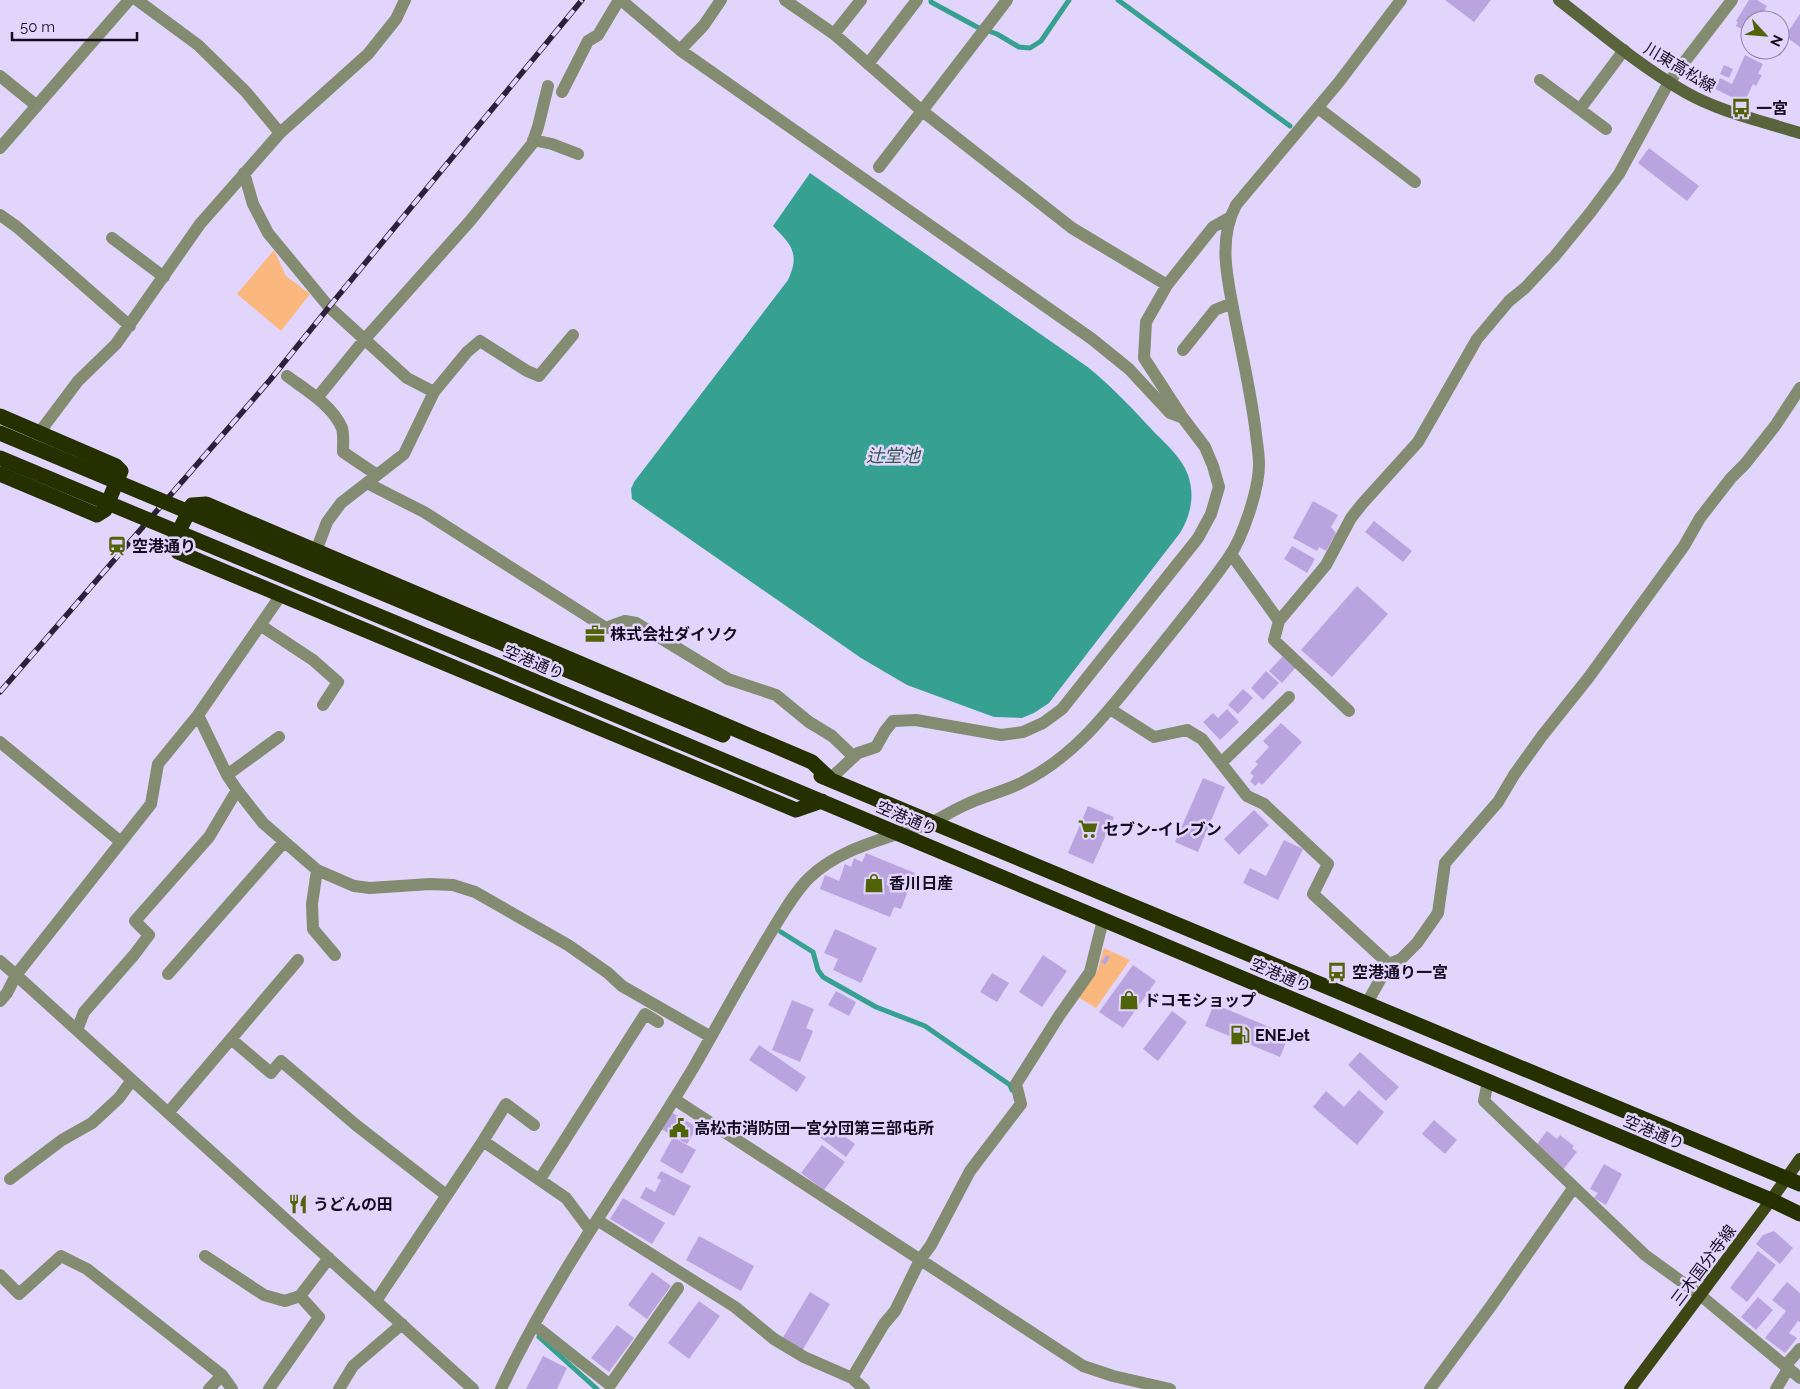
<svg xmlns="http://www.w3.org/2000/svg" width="1800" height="1389" font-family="Raleway,'Noto Sans JP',sans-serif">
	<rect width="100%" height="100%" fill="#e2d5fb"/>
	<!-- green -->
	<path fill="#fbb87e" d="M274,250L286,276L310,294L281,331L237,294Z
		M1104,948L1130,960L1096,1008L1078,997L1097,972Z"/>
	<!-- water -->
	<path fill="#37a191" d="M810,173L1089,368C1113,388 1134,410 1155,433C1167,445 1182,458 1188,475C1195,495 1191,515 1180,533L1049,703L1034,713L1022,718L994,717L907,685L861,658L632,499L631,489L634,482L788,280C800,254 792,245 773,226Z"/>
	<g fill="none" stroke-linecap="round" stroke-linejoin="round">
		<!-- stream -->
		<path stroke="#37a191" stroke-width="5" d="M931,0V2L977,27L997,34L1019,47L1030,48L1041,41L1069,0
			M1118,0L1290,126
			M781,932L813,952L818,970L823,977L876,1007L925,1026L1010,1085L1012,1090
			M539,1337L597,1389"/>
	</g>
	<!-- building -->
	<path fill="#baa4e0" d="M1445,0H1491L1474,22Z
		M1749,0H1757L1767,6L1759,20H1750L1745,31L1736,26L1738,22L1736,21Z
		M1800,14V47L1785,36Z
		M1780,42L1785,45L1780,56L1773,53L1774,50H1780Z
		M1745,55L1763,64L1758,74L1762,75L1756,86L1753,84L1744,103L1715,89L1720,78L1732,84Z
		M1724,65L1733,69L1729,78L1720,74Z
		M1649,148L1699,186L1687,201L1638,163Z
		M1313,501L1338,515L1331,527L1336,533L1326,551L1319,547L1317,551L1293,538Z
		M1374,521L1412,551L1403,562L1365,532Z
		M1292,546L1315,559L1307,573L1284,559Z
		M1357,586L1388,614L1332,677L1301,650Z
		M1285,654L1297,666L1282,683L1269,671Z
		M1266,671L1279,683L1263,700L1251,688Z
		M1243,689L1253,698L1238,714L1228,705Z
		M1227,709L1239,722L1220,740L1203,722L1213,713L1218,718Z
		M1281,723L1302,742L1262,785L1259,782L1255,786L1250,781L1254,776L1250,773L1258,764L1255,762L1269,747L1263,741Z
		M1203,778L1225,787L1198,852L1175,842Z
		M1088,806L1114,817L1093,864L1068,853Z
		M1254,810L1269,825L1239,855L1224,839Z
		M1284,840L1303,849L1278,900L1243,883L1250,868L1266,876Z
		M866,853L915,873L901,909L894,907L890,917L820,889L825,875L839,881L845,864L851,867L854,858L862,862Z
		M835,929L877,948L861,983L833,970L838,959L824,953Z
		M1043,955L1067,971L1042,1007L1019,992Z
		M1106,955L1110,957L1105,965L1101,962Z
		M1133,965L1156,981L1123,1028L1099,1012Z
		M992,973L1009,983L997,1002L980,992Z
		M836,991L856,1002L849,1016L828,1005Z
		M792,1000L814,1009L806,1028L813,1031L800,1062L772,1050Z
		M1214,1004L1289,1035L1280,1057L1205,1026Z
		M1172,1011L1187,1022L1158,1061L1143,1049Z
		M759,1045L806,1077L797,1092L749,1060Z
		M1360,1052L1399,1087L1386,1101L1348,1065Z
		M1359,1090L1384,1112L1357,1145L1313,1107L1326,1091L1344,1107Z
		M671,1112L697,1127L687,1144L661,1129Z
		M1434,1120L1457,1140L1445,1154L1422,1134Z
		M827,1123L855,1144L846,1157L818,1136Z
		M1547,1131L1557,1139L1560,1135L1574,1146L1572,1148L1577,1152L1562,1171L1534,1148Z
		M673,1137L696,1150L682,1174L660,1161Z
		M822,1145L845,1162L824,1190L801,1173Z
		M1604,1164L1622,1174L1606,1205L1594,1198L1598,1193L1590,1189Z
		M661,1171L691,1186L674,1216L640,1198L646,1187L655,1192L661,1180L657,1178Z
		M623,1198L665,1223L652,1244L610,1219Z
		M1774,1231L1793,1248L1780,1264L1756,1244L1763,1235Z
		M699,1236L754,1266L741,1291L686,1260Z
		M1758,1251L1776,1265L1747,1302L1730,1288Z
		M652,1272L671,1286L647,1319L628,1305Z
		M1787,1282L1800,1293V1322L1798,1321L1789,1333L1797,1338L1785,1353L1765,1338L1786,1311L1772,1300Z
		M810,1292L830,1304L802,1351L782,1339Z
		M1758,1297L1773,1310L1756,1330L1741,1317Z
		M699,1301L720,1316L689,1359L668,1343Z
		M617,1325L634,1338L609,1372L591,1358Z
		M543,1356L567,1368L557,1389H526Z"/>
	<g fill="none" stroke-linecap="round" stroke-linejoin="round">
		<!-- street -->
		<path stroke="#838b70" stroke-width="12" d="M137,0L198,45L246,92L280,133
			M621,0L680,50L1092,339L1129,369L1170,413L1183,418
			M785,0L834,34L921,110L1072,228L1167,285
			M834,34L861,0
			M680,50L704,25L721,0
			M868,64L917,0
			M0,76L37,106
			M1540,80L1606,129
			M562,92L588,41L598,35L619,0
			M1318,108L1415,182
			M1580,109L1624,50
			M533,140L552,144L578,154
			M0,148L129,0
			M879,167L1007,0
			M244,173L253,204L268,233L329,307L407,378L434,392
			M0,215L17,227L130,326
			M112,238L164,277
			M1183,350L1215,310L1232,303
			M287,376C306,390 332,405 342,428C344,435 343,445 343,452L377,475
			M317,398L364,340L470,221L532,144L538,127L548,86
			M39,433L78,381L116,344L200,224L280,133L368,54L396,19L405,0
			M367,483L424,512L606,628L625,621L636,623L728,679L776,695L809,722L832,736L854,757
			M316,551L327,522L341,503L404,454L434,392L467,352L480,341L527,371L539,376L573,335
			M1231,554L1279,621
			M281,595L198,715L158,764L151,804L16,975L473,1389
			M260,625L313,660L338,682L323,705
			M1110,709L1154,737L1187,730L1202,739L1247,796L1264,804L1328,864L1313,894L1389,964L1367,1003
			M1349,711L1274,640L1279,621L1326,565L1351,518L1362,504L1418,442L1477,339L1509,301L1525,288L1554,257L1590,213L1619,174L1669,82L1732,0
			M198,715L227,775L237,790L263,823L317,870L354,886L370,888L430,884L453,885L475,892L568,945L608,973L622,986L711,1037
			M0,742L121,842
			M1221,763L1289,697
			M227,775L279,737
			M830,779L858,753L876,747L885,731L893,721L916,720L1001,735L1023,732L1043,723L1062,709L1198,538L1211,514L1219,487L1213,466L1205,447L1183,418L1144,358L1146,322L1167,285L1213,227L1229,218
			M317,870L312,904L313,929L335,955
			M0,961L16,975L7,993L0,1001
			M1389,964L1401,959L1417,943L1438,913L1445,863L1498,802L1514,775L1542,736L1589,677L1684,546L1700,518L1731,478L1745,464L1775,426L1800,388
			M168,974L284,842
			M77,1030L84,1012L134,955L149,935L135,921L209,837L237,790
			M231,1039L271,1073L281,1061L356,1125L446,1195
			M1488,1081L1484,1101L1645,1255L1700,1295L1800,1378
			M674,1099L1083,1366L1113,1376L1170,1389
			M168,1113L298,960
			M483,1141L566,1198L590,1230
			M10,1179L62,1140L92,1123L119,1098L132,1080
			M540,1179L645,1014L658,1022
			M597,1220L735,1307L774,1339L804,1357L852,1378L864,1389
			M205,1256L264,1295L285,1301L300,1296L319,1317L269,1389
			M0,1275L19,1294L61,1256L87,1269L222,1375L232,1389
			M300,1296L329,1258
			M376,1301L483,1141L506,1104L534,1125
			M534,1325L610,1385L678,1288
			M1785,1366L1800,1349
			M852,1378L884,1324L895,1311L920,1260L931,1245L970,1171L1021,1104L1016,1084L1059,1016L1090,972L1103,920
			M209,1389L222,1375
			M339,1389L353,1366L402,1324
			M501,1389C554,1275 631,1173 695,1065C720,1021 744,977 770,934C782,915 793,894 809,878C840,848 885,839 925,825C939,820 951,811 965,805C983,796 1003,792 1021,783C1078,755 1111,707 1151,658C1177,625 1205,592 1229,557C1243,537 1259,489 1259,464C1259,454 1257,444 1256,434C1251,392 1241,350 1233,308C1226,273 1219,237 1236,205L1339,82L1401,0
			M1430,1389L1491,1306L1574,1187
			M1776,1389L1788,1369"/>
		<!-- secondary -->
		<path stroke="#59633c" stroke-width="12" d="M1559,0C1600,32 1640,66 1685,92C1720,112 1762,121 1800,133"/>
		<!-- primary -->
		<path stroke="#3c4714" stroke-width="12" d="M1630,1389L1771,1200L1800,1159"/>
		<!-- highway -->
		<path stroke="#252f00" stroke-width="15" d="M0,416L116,466L121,471L105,510L97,515L0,474
			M473,631L723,735
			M463,651L1771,1200L1800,1214
			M821,776L1800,1184
			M822,801L796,810L178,552L173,543L192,505L206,504L812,762L830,779"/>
		<defs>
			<path id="rail" d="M0,692L270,380L329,307L582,0"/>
		</defs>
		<!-- rail casing -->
		<use href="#rail" stroke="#2b223a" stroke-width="5.5"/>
		<!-- rail -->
		<use href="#rail" stroke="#e2d5fb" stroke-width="4" stroke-dasharray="11" stroke-linecap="butt"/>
		<!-- highway-bridge -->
		<path stroke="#252f00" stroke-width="15" d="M0,433L473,631
			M0,458L463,651"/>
	</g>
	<!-- icons -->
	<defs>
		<symbol id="bus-bare" viewBox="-9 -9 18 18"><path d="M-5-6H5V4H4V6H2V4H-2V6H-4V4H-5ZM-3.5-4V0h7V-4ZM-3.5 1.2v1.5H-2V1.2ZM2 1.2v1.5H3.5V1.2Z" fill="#516309" stroke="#e2d5fb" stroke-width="2.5" paint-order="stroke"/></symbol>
		<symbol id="station-bare" viewBox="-9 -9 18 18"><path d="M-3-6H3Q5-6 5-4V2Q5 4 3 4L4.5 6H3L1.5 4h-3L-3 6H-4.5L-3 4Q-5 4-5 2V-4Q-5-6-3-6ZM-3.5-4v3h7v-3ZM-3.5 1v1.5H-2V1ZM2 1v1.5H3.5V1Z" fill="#516309" stroke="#e2d5fb" stroke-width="2.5" paint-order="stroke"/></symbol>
		<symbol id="office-bare" viewBox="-9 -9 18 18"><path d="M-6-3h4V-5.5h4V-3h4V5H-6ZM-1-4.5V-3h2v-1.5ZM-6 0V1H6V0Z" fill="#516309" stroke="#e2d5fb" stroke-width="2.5" paint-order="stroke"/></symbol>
		<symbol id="supermarket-bare" viewBox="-9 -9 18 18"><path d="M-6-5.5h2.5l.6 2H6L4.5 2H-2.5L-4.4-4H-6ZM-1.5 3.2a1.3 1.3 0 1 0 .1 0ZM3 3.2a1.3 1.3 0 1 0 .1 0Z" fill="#516309" stroke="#e2d5fb" stroke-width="2.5" paint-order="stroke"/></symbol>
		<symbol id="shop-bare" viewBox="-9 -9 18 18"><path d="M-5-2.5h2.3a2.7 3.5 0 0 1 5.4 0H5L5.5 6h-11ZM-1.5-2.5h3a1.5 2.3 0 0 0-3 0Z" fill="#516309" stroke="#e2d5fb" stroke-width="2.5" paint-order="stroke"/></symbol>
		<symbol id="fuel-bare" viewBox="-9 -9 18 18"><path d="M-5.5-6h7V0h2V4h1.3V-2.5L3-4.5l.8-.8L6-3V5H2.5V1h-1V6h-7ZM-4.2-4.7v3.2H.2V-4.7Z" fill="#516309" stroke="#e2d5fb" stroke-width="2.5" paint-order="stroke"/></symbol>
		<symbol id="civic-bare" viewBox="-9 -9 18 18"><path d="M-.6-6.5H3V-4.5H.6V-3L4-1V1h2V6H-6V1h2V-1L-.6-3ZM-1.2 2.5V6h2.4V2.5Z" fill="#516309" stroke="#e2d5fb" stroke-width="2.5" paint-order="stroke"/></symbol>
		<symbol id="restaurant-bare" viewBox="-9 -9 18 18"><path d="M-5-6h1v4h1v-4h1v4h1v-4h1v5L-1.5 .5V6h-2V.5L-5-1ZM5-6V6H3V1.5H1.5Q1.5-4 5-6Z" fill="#516309" stroke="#e2d5fb" stroke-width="2.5" paint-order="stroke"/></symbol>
	</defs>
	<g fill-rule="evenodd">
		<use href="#bus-bare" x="1727" y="94" width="28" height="28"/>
		<use href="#station-bare" x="103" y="532" width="28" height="28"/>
		<use href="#office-bare" x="581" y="620" width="28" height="28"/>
		<use href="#supermarket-bare" x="1074" y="815" width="28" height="28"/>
		<use href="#shop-bare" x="860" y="869" width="28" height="28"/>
		<use href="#bus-bare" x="1323" y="958" width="28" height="28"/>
		<use href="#shop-bare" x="1115" y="986" width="28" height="28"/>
		<use href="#fuel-bare" x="1226" y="1021" width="28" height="28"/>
		<use href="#civic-bare" x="665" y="1114" width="28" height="28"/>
		<use href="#restaurant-bare" x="284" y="1190" width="28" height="28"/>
	</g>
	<g text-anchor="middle" stroke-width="5" stroke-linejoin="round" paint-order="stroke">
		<!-- street labels -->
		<g font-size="16" fill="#140b21" stroke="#e2d5fb">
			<text transform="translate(1680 67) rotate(31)" y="6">川東高松線</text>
			<text transform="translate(534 662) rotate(23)" y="6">空港通り</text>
			<text transform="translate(907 818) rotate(23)" y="6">空港通り</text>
			<text transform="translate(1281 975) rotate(23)" y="6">空港通り</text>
			<text transform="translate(1654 1132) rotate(23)" y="6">空港通り</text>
			<text transform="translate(1703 1265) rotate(-53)" y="6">三木国分寺線</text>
		</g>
		<!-- poi labels -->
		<g font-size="16" font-weight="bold" fill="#140b21" stroke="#e2d5fb" text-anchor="start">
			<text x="1756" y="114">一宮</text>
			<text x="132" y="552">空港通り</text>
			<text x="610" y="640">株式会社ダイソク</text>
			<text x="1103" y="835">セブン-イレブン</text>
			<text x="889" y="889">香川日産</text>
			<text x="1352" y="978">空港通り一宮</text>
			<text x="1144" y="1006">ドコモショップ</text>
			<text x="1255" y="1041">ENEJet</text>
			<text x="694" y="1134">高松市消防団一宮分団第三部屯所</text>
			<text x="313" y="1210">うどんの田</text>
		</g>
		<!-- water labels -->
		<g font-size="18" font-style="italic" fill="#35554e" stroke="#e2d5fb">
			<text x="893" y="462">辻堂池</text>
		</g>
	</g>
	<!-- north arrow -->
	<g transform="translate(1765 35) rotate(116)"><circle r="24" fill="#e2d5fb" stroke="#9084a4"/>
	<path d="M0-4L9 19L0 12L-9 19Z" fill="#516309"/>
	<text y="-8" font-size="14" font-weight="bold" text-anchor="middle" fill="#140b21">N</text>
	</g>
	<!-- scale -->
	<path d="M12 32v8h125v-8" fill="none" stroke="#140b21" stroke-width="2.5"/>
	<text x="20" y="32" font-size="15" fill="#140b21" stroke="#e2d5fb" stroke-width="4" paint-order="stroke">50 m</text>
</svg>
